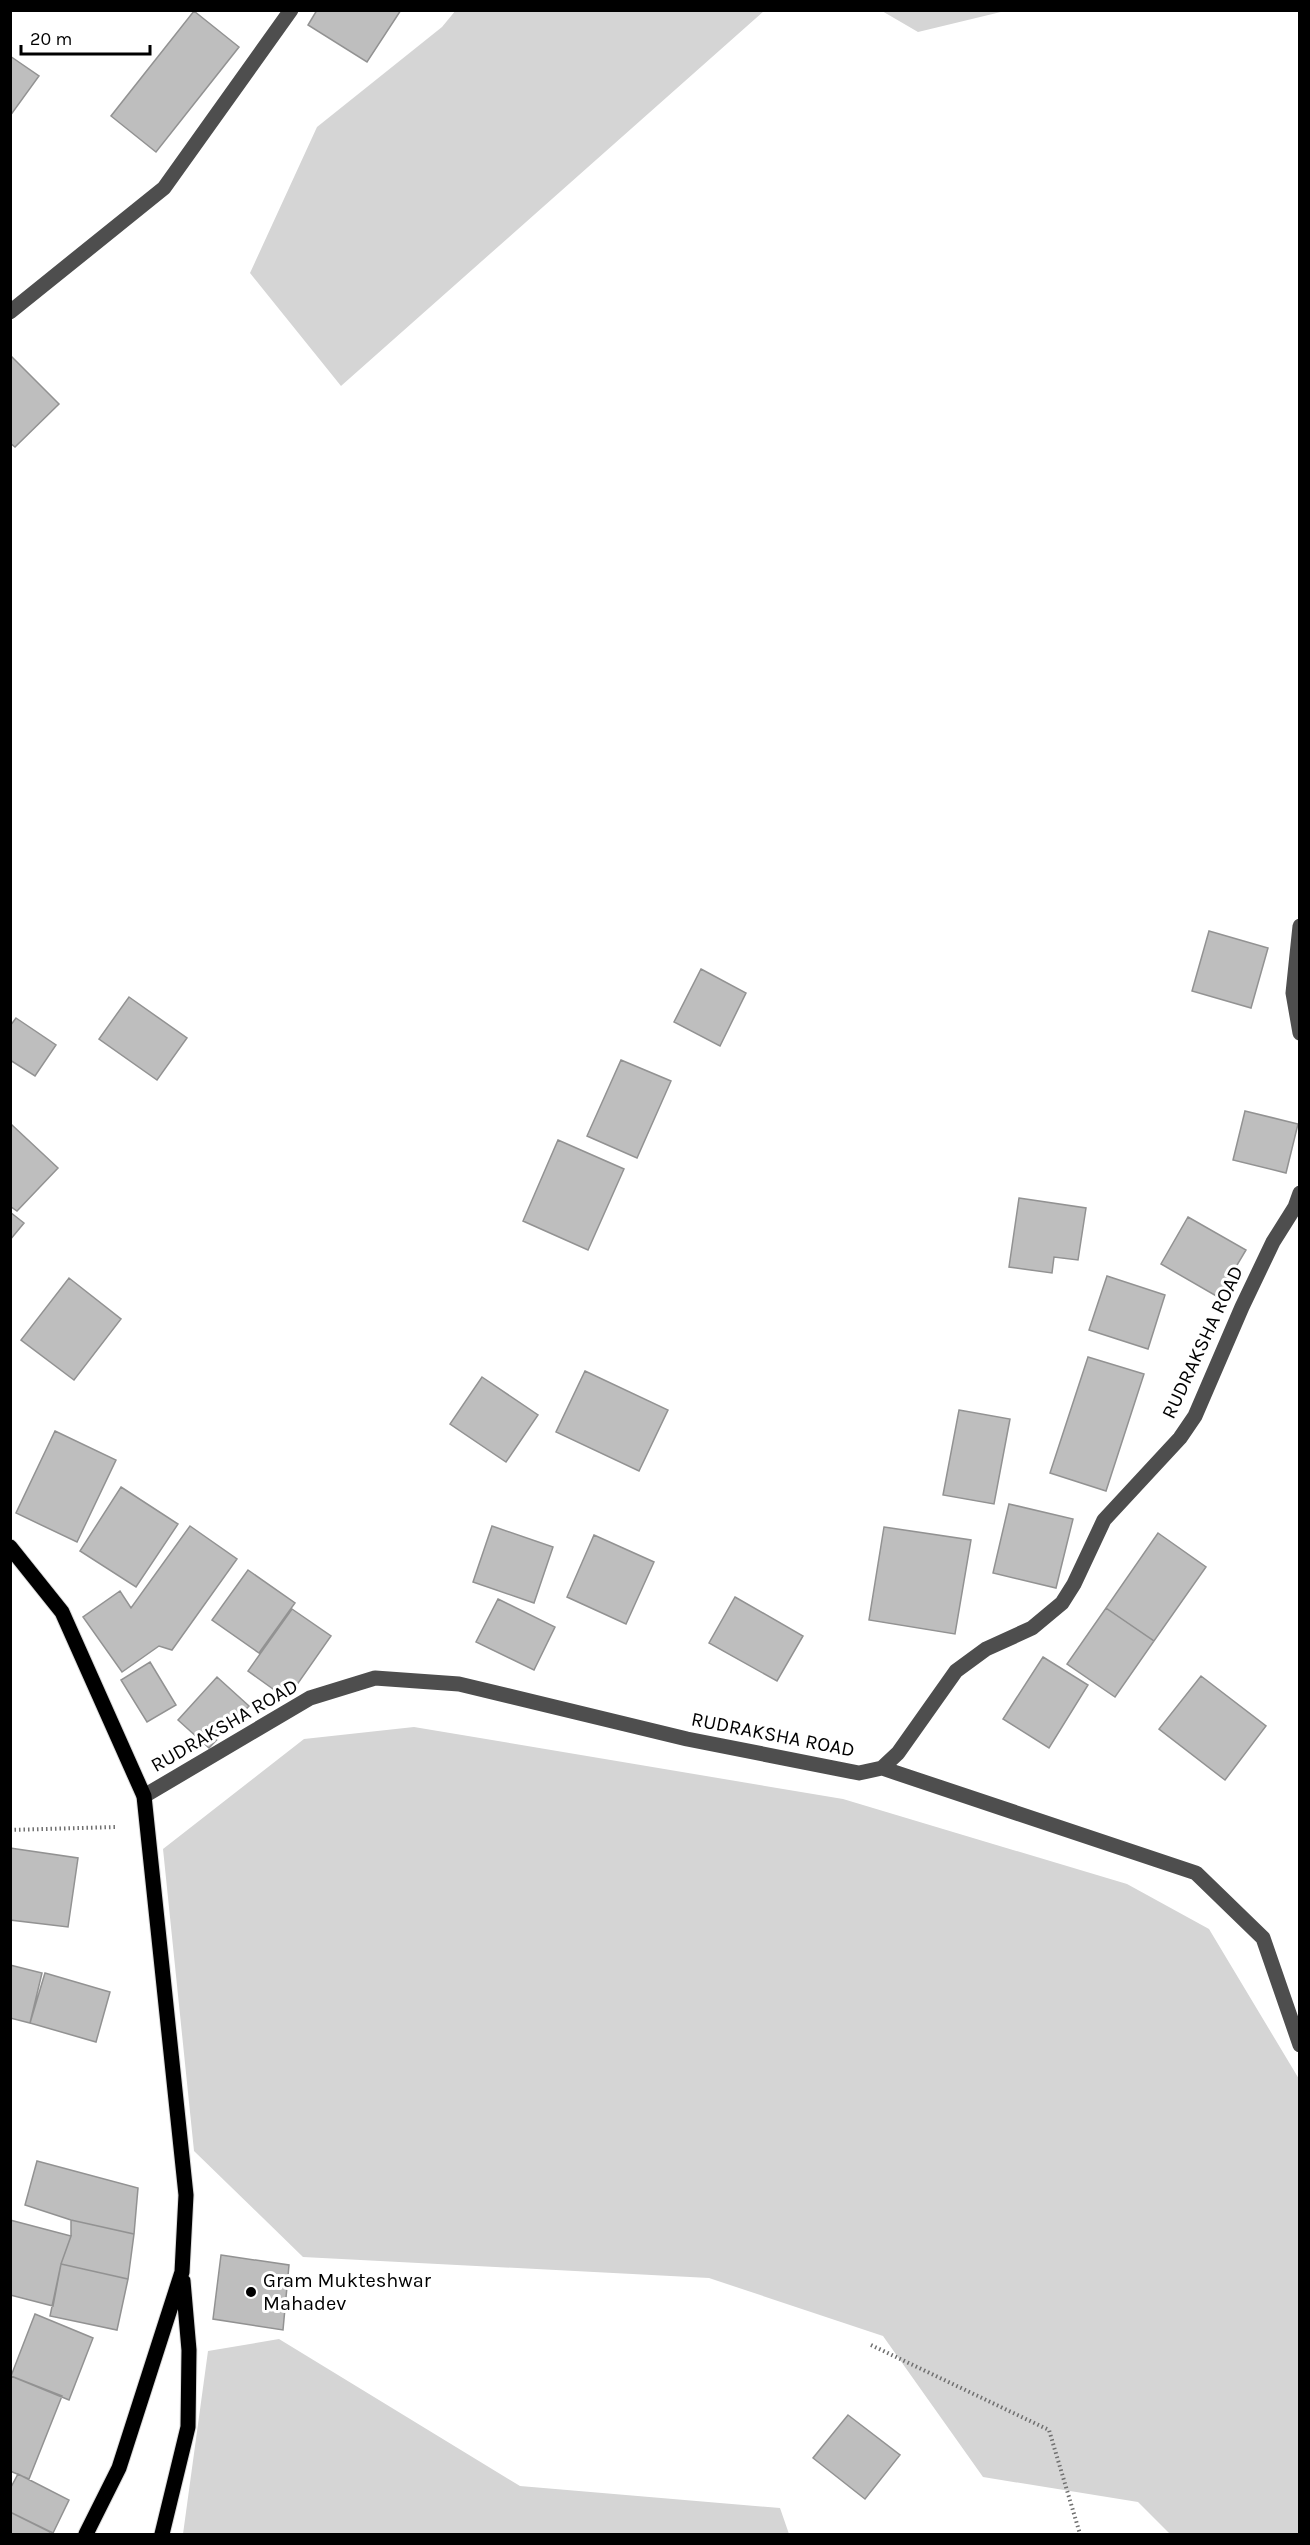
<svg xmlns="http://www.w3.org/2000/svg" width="1310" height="2545" font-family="Karla,sans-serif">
	<rect width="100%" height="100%" fill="#fff"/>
	<!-- green -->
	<path fill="#d5d5d5" d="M456,10L764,11L341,386L250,273L317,127L442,27Z
		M882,11H1005L918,32Z
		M414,1727L843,1799L1127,1884L1209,1929L1299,2079V2534H1170L1138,2502L983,2477L883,2336L709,2278L303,2257L194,2151L163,1849L304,1739Z
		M279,2339L520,2486L780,2508L789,2534H183L208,2351Z"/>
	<!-- building -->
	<path fill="#bebebe" stroke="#929292" stroke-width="1.5" d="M317,10H401L367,62L308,25Z
		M194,11L239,47L156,152L111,116Z
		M10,56L39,76L10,116Z
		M10,355L59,404L15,447L10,443Z
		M1209,931L1268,948L1251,1008L1192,991Z
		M701,969L746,993L720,1046L674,1022Z
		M129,997L187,1038L157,1080L99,1039Z
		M16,1018L56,1045L35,1076L10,1060V1026Z
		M621,1060L671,1081L637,1158L587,1136Z
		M1245,1111L1298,1124L1286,1173L1233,1160Z
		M12,1125L58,1168L17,1211L10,1206V1127Z
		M558,1140L624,1169L588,1250L523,1221Z
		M1019,1198L1086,1208L1078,1260L1054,1257L1052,1273L1009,1267Z
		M10,1212L24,1223L10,1240Z
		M1188,1217L1246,1250L1218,1297L1161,1264Z
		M1107,1276L1165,1295L1148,1349L1089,1330Z
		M69,1278L121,1319L74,1380L21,1340Z
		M1088,1357L1144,1374L1106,1491L1050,1473Z
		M585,1371L668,1410L639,1471L556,1432Z
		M482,1377L538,1415L506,1462L450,1424Z
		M959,1410L1010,1419L994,1504L943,1495Z
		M55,1431L116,1460L77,1542L16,1513Z
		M121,1487L178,1524L136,1587L80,1551Z
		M1009,1504L1073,1519L1056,1588L993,1573Z
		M190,1526L237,1559L172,1650L159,1646L122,1672L83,1617L120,1591L131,1608Z
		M492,1526L553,1547L534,1603L473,1582Z
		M884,1527L971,1540L955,1634L869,1620Z
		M1158,1533L1206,1567L1154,1641L1106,1608Z
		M594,1535L654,1562L626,1624L567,1597Z
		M248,1570L295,1603L259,1653L212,1620Z
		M735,1597L803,1636L777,1681L709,1643Z
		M498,1599L555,1627L534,1670L476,1642Z
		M1106,1608L1154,1641L1115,1697L1067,1664Z
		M292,1609L331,1636L287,1699L248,1671Z
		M1043,1657L1088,1685L1049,1748L1003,1719Z
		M150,1662L176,1705L147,1722L121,1680Z
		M1201,1676L1266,1726L1225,1780L1159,1729Z
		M217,1677L249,1706L209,1748L178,1720Z
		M10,1848L78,1858L68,1927L10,1920Z
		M10,1965L42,1973L30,2023L10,2018Z
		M45,1973L110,1992L96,2042L30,2023Z
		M37,2161L138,2188L134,2234L71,2220L25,2205Z
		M10,2220L71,2236L61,2264L53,2306L10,2295Z
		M71,2220L134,2234L128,2279L61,2264L71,2236Z
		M221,2255L289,2265L283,2330L213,2319Z
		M61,2264L128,2279L117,2330L50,2316Z
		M35,2314L93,2338L69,2400L11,2376Z
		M11,2376L62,2396L29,2479L10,2471Z
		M848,2415L900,2455L865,2499L813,2458Z
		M18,2474L69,2500L53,2533L10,2512V2489Z
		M10,2512L50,2532L49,2534H10Z"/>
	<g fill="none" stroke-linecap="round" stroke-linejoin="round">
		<defs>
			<path id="major" d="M10,1547L62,1612L144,1796L186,2195L182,2272L119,2468L86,2534
				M162,2534L188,2427L189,2350L183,2281"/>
		</defs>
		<!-- major casing -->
		<use href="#major" stroke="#dbdbdb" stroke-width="17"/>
		<!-- path -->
		<path stroke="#707070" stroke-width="4" stroke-dasharray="1.5 3" stroke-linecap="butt" d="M10,1830L116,1827
			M871,2345L1049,2430L1080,2534"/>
		<!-- minor -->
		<path stroke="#4e4e4e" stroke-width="15" d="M10,312L164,188L291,10
			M1300,926L1293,993L1300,1033
			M882,1768L1196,1873L1263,1938L1300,2045
			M144,1796L310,1698L375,1678L459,1684L687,1739L859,1773L882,1768L898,1753L956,1671L986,1649L1032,1628L1062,1603L1074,1584L1104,1520L1180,1438L1195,1416L1242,1307L1273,1242L1295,1207L1300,1193"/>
		<!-- major -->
		<use href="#major" stroke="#000" stroke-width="15"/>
	</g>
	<!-- markers -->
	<circle fill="#000" stroke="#fff" stroke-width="2" cx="251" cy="2292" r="6"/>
	<g text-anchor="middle" stroke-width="6" stroke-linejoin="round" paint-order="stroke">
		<!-- street labels -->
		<g font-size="20" fill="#000" stroke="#fff">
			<text transform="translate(1202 1342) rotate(-65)" y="7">RUDRAKSHA ROAD</text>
			<text transform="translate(224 1725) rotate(-30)" y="7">RUDRAKSHA ROAD</text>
			<text transform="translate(773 1734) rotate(11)" y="7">RUDRAKSHA ROAD</text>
		</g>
		<!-- poi labels -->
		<g font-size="20" fill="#000" stroke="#fff" text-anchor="start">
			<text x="263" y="2287">Gram Mukteshwar<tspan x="263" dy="23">Mahadev</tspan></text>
		</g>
	</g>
	<!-- border -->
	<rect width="1310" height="2545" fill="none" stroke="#000000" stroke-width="24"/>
	<!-- scale -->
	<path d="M21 45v9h129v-9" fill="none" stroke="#000000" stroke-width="3"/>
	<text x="30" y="45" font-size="18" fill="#000000" stroke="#ffffff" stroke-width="4.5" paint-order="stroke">20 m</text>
</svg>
